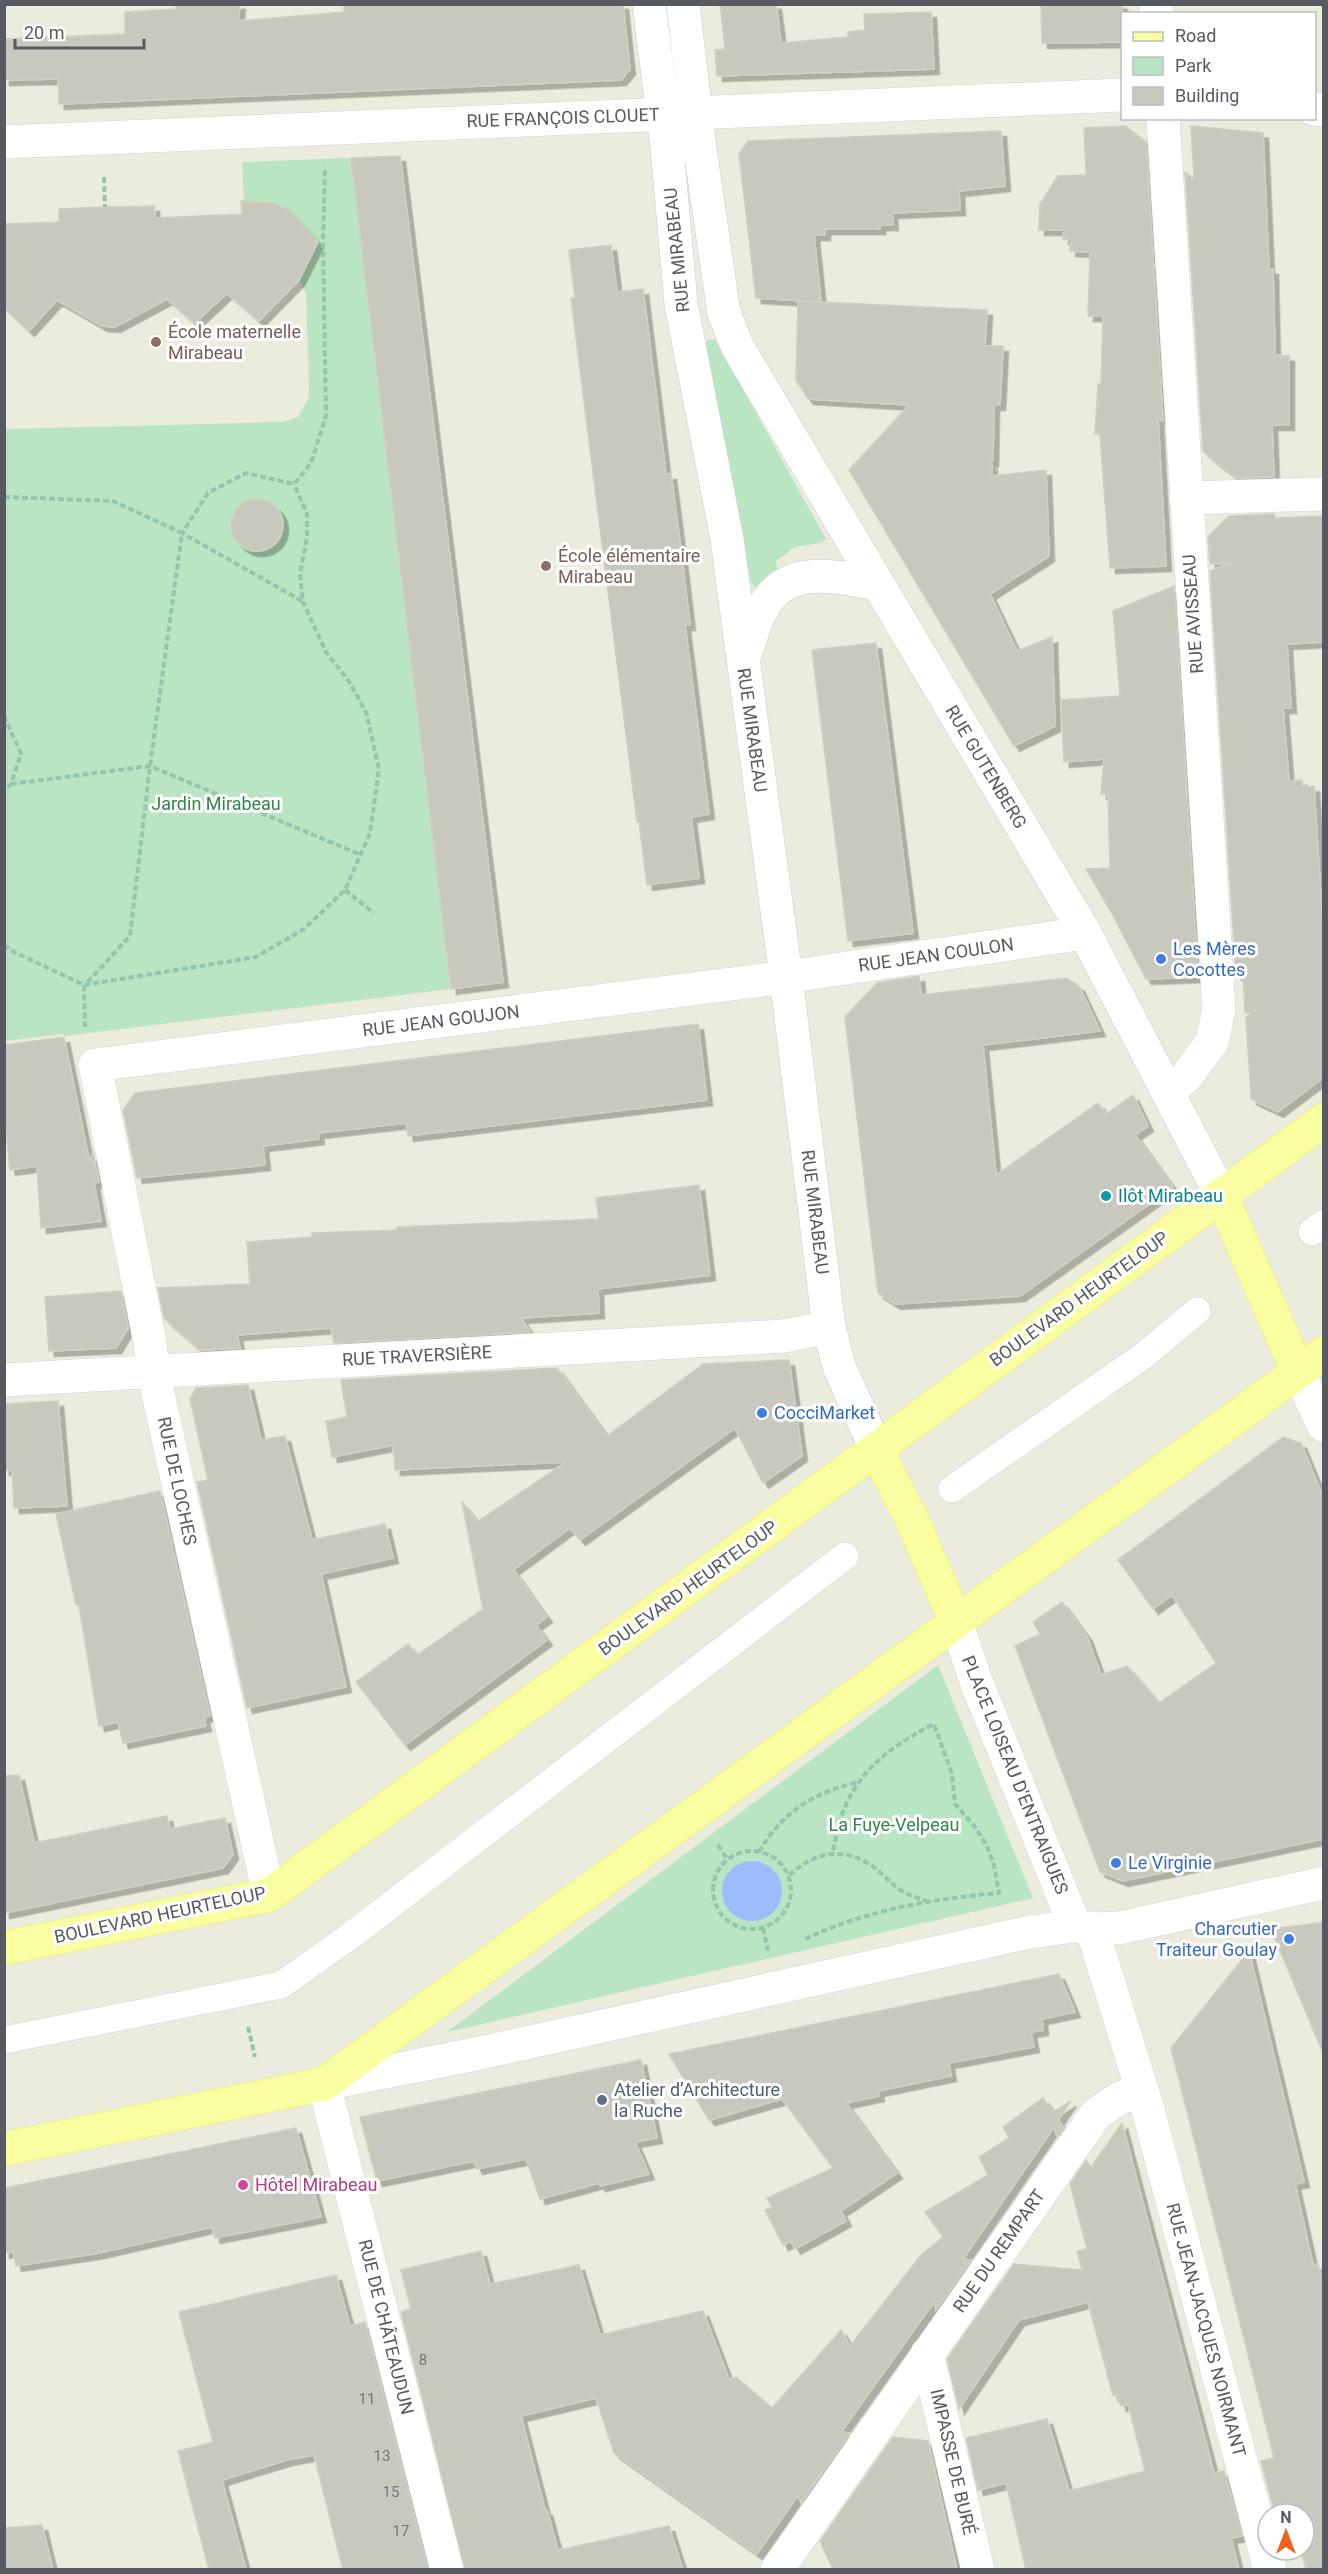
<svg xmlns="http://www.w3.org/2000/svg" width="1328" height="2574" font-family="Roboto,sans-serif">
	<defs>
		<filter id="shadow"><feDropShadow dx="5.5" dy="5.5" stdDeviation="0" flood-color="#0004"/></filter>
	</defs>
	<rect width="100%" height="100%" fill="#ececde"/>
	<!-- green -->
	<path fill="#b9e5c3" d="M351,158L451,989L64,1036L63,1034L5,1041L4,429L283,422L298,417L308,399L309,389L306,294L299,280C304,270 310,261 310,250C312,228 293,207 272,203C263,201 253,202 244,202L242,162Z
		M715,339L826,539L821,543L795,547L776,561L778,574L761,587H755L751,582L700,342Z
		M938,1665L1033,1898L447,2032Z"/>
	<!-- water -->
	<path fill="#9bbdff" d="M722 1891a30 30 0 1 1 60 0a30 30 0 1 1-60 0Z"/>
	<!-- building -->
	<path fill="#c9c8be" stroke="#d1cfbd" stroke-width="1.5" filter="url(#shadow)" d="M176,4H240L238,21L344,12V4H623L630,69L621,80L59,104L58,79L4,80V39L125,34V12L176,9Z
		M720,4H776L781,43L848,37V32L865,30L864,14L931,12L934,69L717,76L715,50L725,49Z
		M1041,4H1122V42L1042,43Z
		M1125,126L1146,142L1163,421L1158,417L1166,566L1110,568L1100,434H1095L1098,384H1101L1103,316H1088L1090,252L1070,251L1071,240L1063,239L1064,230H1039L1040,204L1058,176L1086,175L1084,128Z
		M1191,126L1263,133L1269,269H1273L1275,355L1289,356V425H1272L1274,477L1237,478L1203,451L1185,172L1194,179Z
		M1001,131L1005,186L959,191L960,210L892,213L893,225H880V229H825V235H814L821,302L756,298L739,154L748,141Z
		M400,156L503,982L451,989L351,158Z
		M241,201L272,203L288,209L318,242L299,280L259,321L227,293L195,323L167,299L115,327L102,326L57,300L29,331L4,308V224L59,222V209L105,207L154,206L155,218L242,214Z
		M611,245L617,292L643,289L666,475L671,474L681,550L690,625H685L709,814L691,817L699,878L647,885L639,822H637L571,298H575L569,250Z
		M798,301L987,310L985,346H1003L1000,405H994L993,461L988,465H992V476L1046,470L1049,556L990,594L1017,651L1052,637L1055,726L1014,746L849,470L909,405L808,399L796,380Z
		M231 525a26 26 0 1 1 52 0a26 26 0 1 1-52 0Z
		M1274,514L1275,518L1323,516V642L1287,644L1291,708H1283L1289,781L1302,780L1303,787L1314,786L1323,931V1078L1278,1112L1251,1099L1246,1017L1252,1012L1245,1013L1243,975H1236L1210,571L1230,563L1210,564L1208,537L1229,516Z
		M1174,586L1198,977L1146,979L1110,910L1086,869L1110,868L1108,794H1101L1104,759L1064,762L1061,700L1120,696L1113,611Z
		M876,643L913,933L848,941L812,650Z
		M919,976L921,995L1066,978L1079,986L1100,1031L983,1045L996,1175L1098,1103L1106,1114L1133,1095L1148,1126L1135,1135L1173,1187L1020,1296L895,1304L878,1293L845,1017L877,983Z
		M698,1024L707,1100L408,1136L406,1123L318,1133L319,1139L263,1146L265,1165L137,1178L123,1110L135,1093Z
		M64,1037L89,1160L93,1153L99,1182L94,1183L101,1221L41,1228L37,1166L10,1170L4,1111V1045Z
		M699,1185L710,1275L598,1289L599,1313L521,1318L530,1332L334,1343L331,1328L237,1335L240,1348L200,1350L164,1318L158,1288L250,1284L247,1242L312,1237V1233L397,1230V1227L599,1219L596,1198Z
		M121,1291L128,1328L116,1348L49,1351L45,1297Z
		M789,1360L802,1456L763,1483L735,1428L580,1540L570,1528L513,1570L547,1617L536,1625L547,1640L405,1745L356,1682L408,1644L417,1655L483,1609L462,1502L477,1522L566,1462L395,1470L393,1445L332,1457L326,1421L347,1417L341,1380L557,1368L607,1436L703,1364Z
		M248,1385L261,1440L285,1436L312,1540L385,1524L393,1558L321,1574L346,1687L247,1708L197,1482L208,1480L190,1399L196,1388Z
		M58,1401L67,1506L14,1508L12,1470H4V1404Z
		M1283,1437L1301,1443L1323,1497V1839L1123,1881L1100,1872L1015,1646L1040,1634L1033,1622L1062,1602L1087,1636L1101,1675L1127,1666L1159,1703L1216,1663L1172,1595L1153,1609L1118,1560Z
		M160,1491L210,1716L204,1717L206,1726L123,1743L118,1722L99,1726L79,1605H76L56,1514Z
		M19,1775L34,1843L167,1816L170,1829L225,1818L233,1854L223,1868L4,1913V1776Z
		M1323,1922V2053L1271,1929Z
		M1249,1951L1304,2182L1295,2184L1313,2265L1318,2264L1323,2285V2570H1306L1301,2550H1304V2514H1275L1261,2461L1274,2458L1171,2048Z
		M1059,1974L1075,2012L1042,2019L1043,2030L1031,2032L1034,2047L949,2063L951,2076L878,2091L879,2096L846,2103L897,2173L841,2211L846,2221L795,2249L791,2241L783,2245L765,2210L772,2207L767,2198L833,2168L782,2099L709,2120L669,2054Z
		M641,2060L657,2138L635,2142L649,2174L600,2186L599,2183L540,2199L526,2159L477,2169L474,2161L377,2181L360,2117Z
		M1043,2098L1053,2112L1071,2101L1058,2120L1064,2128L1057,2137L1054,2127L963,2259L971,2260L936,2310L934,2302L841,2432L850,2433L801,2503L798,2495L757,2554L614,2453L596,2398L521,2416L545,2510H547L558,2550L669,2526L683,2570H465L401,2312L411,2309L401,2270L481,2251L490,2284L579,2265L600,2335L703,2311L729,2379L736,2377L772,2408L841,2330L850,2346L921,2255L943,2237L925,2212L988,2175L979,2157L1009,2138L1003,2127Z
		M1122,2123L1214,2473L1224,2471L1242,2536L1231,2538L1239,2570H1026L1006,2483L978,2490L966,2438L1047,2419L1069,2491L1145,2471L1128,2404L1121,2406L1118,2394L1113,2396L1088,2302L1019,2320L959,2409L947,2359L1014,2264L1082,2270L1077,2251L1087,2249L1070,2184L1086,2160L1091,2167Z
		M296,2128L321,2217L215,2238L212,2227L99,2253L16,2266L13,2251L4,2253V2188Z
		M336,2275L350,2326L365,2322L428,2570H343L314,2455L287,2460L222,2480L246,2570H209L178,2451L213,2442L179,2312Z
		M893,2437L928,2441L957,2570H833L820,2541Z
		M42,2525L53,2570H4V2528Z"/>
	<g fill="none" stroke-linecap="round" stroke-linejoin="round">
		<defs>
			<path id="pedestrian" d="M1312,1232L1324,1223
				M952,1489L1143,1356L1197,1311
				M4,2040L281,1985L353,1934L845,1556"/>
			<path id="minor" d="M1156,4L1157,14
				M1314,109L1324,110
				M1163,118L1219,1009L1212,1042L1187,1076L1168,1093
				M4,142L1122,95
				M1186,498L1324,494
				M4,1380L784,1336L829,1327
				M269,1895L153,1371L150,1342L95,1065L786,977L1085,933
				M1092,1929L1147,2106L1270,2570
				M324,2084L447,2570
				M927,2354L978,2570
				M777,2570L1096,2114L1120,2098L1142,2090"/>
			<path id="tertiary" d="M1298,1372L1324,1426
				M956,1622L976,1681L1075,1926
				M324,2084L471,2055L1030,1932L1075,1926L1092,1929L1119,1928L1324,1883"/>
			<path id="secondary" d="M649,4L667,147L681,304L727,539L786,977L829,1327L839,1366L876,1449
				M683,4L700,149L724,313L737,346L1085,933L1221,1195
				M745,655C750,642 753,627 759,615C783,562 832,576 878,584"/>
			<path id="primary" d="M1221,1195L1298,1372
				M876,1449L914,1524L956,1622
				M4,1948L269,1895L1324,1120
				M4,2149L324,2084L1324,1353"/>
		</defs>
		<!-- pedestrian casing -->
		<use href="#pedestrian" stroke="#d2d3da" stroke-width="28"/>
		<!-- minor casing -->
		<use href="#minor" stroke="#d2d3da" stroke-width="34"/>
		<!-- tertiary casing -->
		<use href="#tertiary" stroke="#d2d3da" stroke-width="34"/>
		<!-- secondary casing -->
		<use href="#secondary" stroke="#cacbd4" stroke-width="34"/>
		<!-- primary casing -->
		<use href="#primary" stroke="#f6ee4d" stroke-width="34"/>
		<!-- path -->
		<path stroke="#92c6ad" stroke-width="4" stroke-dasharray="6 3" stroke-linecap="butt" d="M104,177L105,207
			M4,497L113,501L182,533L150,766L130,936L85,985
			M302,601L182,533L208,493L246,473L294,484L311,463L326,416L323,242L325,167
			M4,716L21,754L11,784L4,791
			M11,784L150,766L361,855
			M345,890L374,913
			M4,945L12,951L84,985L85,1027
			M84,985L256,957L304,929L345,890L370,833L379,769L366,712L348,680L326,652L303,602L300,574L307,538V514L294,484
			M718,1845L728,1860
			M713 1890a39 39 0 1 1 78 0a39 39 0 1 1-78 0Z
			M759,1852C784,1810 812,1794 858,1782
			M789,1875C814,1853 841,1846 871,1865C883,1873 891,1885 904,1892C911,1896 919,1898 926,1901
			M763,1928L768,1951
			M805,1939C867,1910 931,1899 999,1893L994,1865L987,1846L975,1827L955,1804L952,1774L934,1724C875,1754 841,1787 833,1854
			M248,2027L255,2057"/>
		<!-- pedestrian -->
		<use href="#pedestrian" stroke="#fff" stroke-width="27"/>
		<!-- minor -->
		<use href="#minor" stroke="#fff" stroke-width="33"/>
		<!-- tertiary -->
		<use href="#tertiary" stroke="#fff" stroke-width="33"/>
		<!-- secondary -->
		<use href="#secondary" stroke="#fff" stroke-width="33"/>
		<!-- primary -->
		<use href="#primary" stroke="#f9ffa0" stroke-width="33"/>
	</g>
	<!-- markers -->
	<g fill="#8d6e63" stroke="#fff" stroke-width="2">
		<circle cx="156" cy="342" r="6"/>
		<circle cx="546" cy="566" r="6"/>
	</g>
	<g fill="#3f7fe0" stroke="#fff" stroke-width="2">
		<circle cx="1161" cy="959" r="6"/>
		<circle cx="762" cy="1413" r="6"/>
		<circle cx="1116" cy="1863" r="6"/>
		<circle cx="1289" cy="1939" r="6"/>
	</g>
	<circle fill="#0f9aa8" stroke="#fff" stroke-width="2" cx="1106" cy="1196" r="6"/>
	<circle fill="#5c6f8a" stroke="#fff" stroke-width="2" cx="602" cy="2100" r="6"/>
	<circle fill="#d1479c" stroke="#fff" stroke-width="2" cx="243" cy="2185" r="6"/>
	<g text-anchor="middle" stroke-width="6" stroke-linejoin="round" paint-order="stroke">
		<!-- number labels -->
		<g font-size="15" fill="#747678">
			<text x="423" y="2365">8</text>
			<text x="367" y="2404">11</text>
			<text x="382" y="2461">13</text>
			<text x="391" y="2497">15</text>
			<text x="401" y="2536">17</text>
		</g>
		<!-- street labels -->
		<g font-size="18" fill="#585a61" stroke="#fff">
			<text transform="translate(563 118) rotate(-2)" y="6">RUE FRANÇOIS CLOUET</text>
			<text transform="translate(677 250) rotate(-96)" y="6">RUE MIRABEAU</text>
			<text transform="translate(1193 614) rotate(-94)" y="6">RUE AVISSEAU</text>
			<text transform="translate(752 730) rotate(82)" y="6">RUE MIRABEAU</text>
			<text transform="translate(986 767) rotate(59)" y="6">RUE GUTENBERG</text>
			<text transform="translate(936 955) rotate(-8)" y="6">RUE JEAN COULON</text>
			<text transform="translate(441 1021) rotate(-7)" y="6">RUE JEAN GOUJON</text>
			<text transform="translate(815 1212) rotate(83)" y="6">RUE MIRABEAU</text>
			<text transform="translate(1079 1299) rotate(-36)" y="6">BOULEVARD HEURTELOUP</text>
			<text transform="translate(417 1356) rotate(-3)" y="6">RUE TRAVERSIÈRE</text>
			<text transform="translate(177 1481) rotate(78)" y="6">RUE DE LOCHES</text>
			<text transform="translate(688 1588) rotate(-36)" y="6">BOULEVARD HEURTELOUP</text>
			<text transform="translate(1015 1775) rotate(68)" y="6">PLACE LOISEAU D'ENTRAIGUES</text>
			<text transform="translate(160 1915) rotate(-12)" y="6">BOULEVARD HEURTELOUP</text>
			<text transform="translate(999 2251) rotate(-55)" y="6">RUE DU REMPART</text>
			<text transform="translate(386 2327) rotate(76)" y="6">RUE DE CHÂTEAUDUN</text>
			<text transform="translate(1206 2330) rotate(75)" y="6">RUE JEAN-JACQUES NOIRMANT</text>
			<text transform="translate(953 2462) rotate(77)" y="6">IMPASSE DE BURÉ</text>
		</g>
		<!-- education labels -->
		<g font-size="18" fill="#785e54" stroke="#fff" text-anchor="start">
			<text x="168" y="338">École maternelle<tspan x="168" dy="21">Mirabeau</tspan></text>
			<text x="558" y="562">École élémentaire<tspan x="558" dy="21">Mirabeau</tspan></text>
		</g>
		<!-- park labels -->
		<g font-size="18" fill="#318649" stroke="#fff">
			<text x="216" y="810">Jardin Mirabeau</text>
			<text x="894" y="1831">La Fuye-Velpeau</text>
		</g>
		<!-- shop labels -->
		<g font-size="18" fill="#366cbe" stroke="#fff" text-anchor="start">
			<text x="1173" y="955">Les Mères<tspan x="1173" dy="21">Cocottes</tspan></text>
			<text x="774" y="1419">CocciMarket</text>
			<text x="1128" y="1869">Le Virginie</text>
			<text x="1277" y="1935" text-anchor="end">Charcutier<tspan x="1277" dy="21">Traiteur Goulay</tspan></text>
		</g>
		<!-- culture labels -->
		<g font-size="18" fill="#0d838f" stroke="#fff" text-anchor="start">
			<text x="1118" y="1202">Ilôt Mirabeau</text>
		</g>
		<!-- service labels -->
		<g font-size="18" fill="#4e5e75" stroke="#fff" text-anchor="start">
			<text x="614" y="2096">Atelier d’Architecture<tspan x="614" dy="21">la Ruche</tspan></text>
		</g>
		<!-- hotel labels -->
		<g font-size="18" fill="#b23c85" stroke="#fff" text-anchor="start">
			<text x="255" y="2191">Hôtel Mirabeau</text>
		</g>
	</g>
	<!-- border -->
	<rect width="1328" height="2574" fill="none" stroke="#585a61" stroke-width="12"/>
	<!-- legend -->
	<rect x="1121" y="12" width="195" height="108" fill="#ffffff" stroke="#bcbdc0" stroke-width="1.5"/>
	<rect x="1133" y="32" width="30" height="9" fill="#f9ffa0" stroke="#bcbdc0" stroke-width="1.5"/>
	<text x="1175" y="42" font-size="18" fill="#585a61">Road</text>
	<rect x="1133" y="57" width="30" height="18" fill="#b9e5c3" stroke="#bcbdc0" stroke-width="1.5"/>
	<text x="1175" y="72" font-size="18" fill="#585a61">Park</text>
	<rect x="1133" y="87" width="30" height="18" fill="#c9c8be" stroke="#bcbdc0" stroke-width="1.5"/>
	<text x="1175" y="102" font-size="18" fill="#585a61">Building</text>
	<!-- north arrow -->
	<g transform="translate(1286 2532)"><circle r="28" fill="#ffffff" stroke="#bcbdc0" stroke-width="1.5"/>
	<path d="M0-4.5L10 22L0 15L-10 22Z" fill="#ef6021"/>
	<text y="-9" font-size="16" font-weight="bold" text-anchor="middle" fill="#585a61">N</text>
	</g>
	<!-- scale -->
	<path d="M15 39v9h129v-9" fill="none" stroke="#585a61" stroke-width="3"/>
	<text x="24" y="39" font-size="18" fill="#585a61" stroke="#ffffff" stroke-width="4.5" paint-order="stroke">20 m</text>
</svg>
